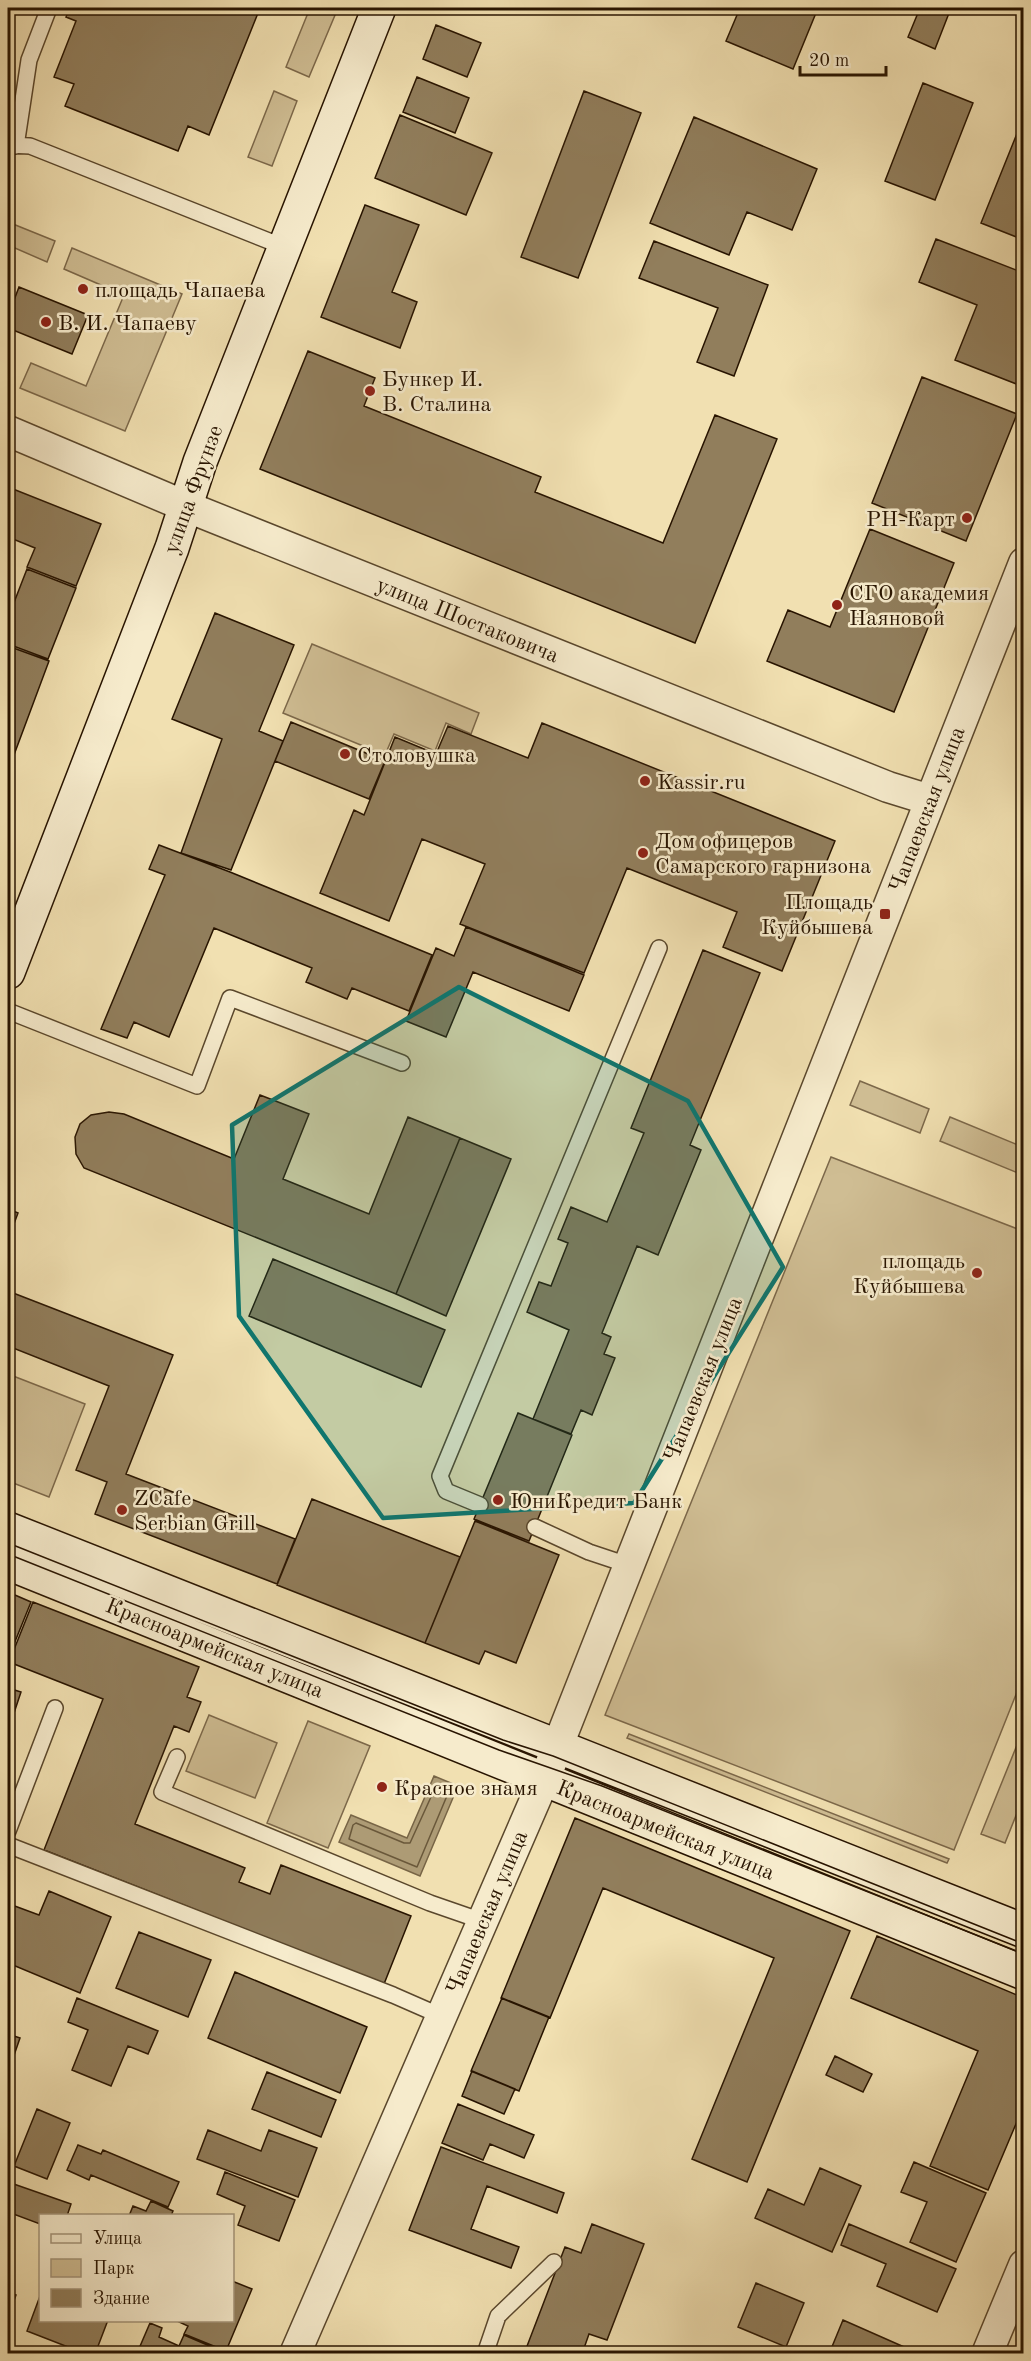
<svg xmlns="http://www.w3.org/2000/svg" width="1031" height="2361" font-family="'Old Standard TT',serif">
	<rect width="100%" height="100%" fill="#f1e0b1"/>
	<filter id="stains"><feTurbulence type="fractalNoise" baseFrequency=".00333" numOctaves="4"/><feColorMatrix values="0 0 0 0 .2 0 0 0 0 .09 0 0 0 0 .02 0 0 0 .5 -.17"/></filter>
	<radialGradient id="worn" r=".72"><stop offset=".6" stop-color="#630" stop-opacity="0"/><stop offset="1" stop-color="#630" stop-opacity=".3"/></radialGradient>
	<!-- green -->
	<path fill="#cfbd93" stroke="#7c684a" stroke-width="1.5" d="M310,8H338L309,77L286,67Z
		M274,91L297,101L272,166L248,157Z
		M8,222L55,241L47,262L8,245Z
		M72,248L182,294L125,431L20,388L31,363L86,386L124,295L64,269Z
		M312,644L479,713L471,734L446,723L435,751L394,734L385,755L283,713Z
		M860,1081L929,1109L920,1133L850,1105Z
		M950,1117L1023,1147V1175L940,1141Z
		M831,1157L1023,1231V1677L954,1850L605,1715Z
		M8,1374L85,1404L49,1497L8,1481Z
		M209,1715L277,1743L255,1798L186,1771Z
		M308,1721L370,1746L328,1848L267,1823Z
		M629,1734L949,1859L947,1863L627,1738Z
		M1021,1735L1024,1737L1023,1798L1005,1843L981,1834Z"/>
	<!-- water -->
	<path fill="#ad9b75" stroke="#786546" stroke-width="1.5" d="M434,1776L458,1786L420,1876L339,1842L351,1815L407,1838Z"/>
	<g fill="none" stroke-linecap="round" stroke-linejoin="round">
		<!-- shore -->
		<path stroke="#6a583a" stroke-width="1.5" d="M439,1785L448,1788L449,1791L417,1867L349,1839L353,1825L356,1823L404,1843H410L436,1786Z"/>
	</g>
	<!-- building -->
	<path fill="#917e5c" stroke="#281400" stroke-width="1.5" d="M70,8H260L209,135L188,126L178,151L65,106L74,84L54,77L76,21L66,17Z
		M740,8H818L793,69L726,41Z
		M920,8H951L935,49L908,37Z
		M436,25L481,43L467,77L423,59Z
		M417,77L469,98L455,133L403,112Z
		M923,83L973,103L935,200L885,181Z
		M584,91L641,113L578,278L521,257Z
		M400,115L492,153L466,215L375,178Z
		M1024,116V240L981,223Z
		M694,117L817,169L792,230L747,212L729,255L650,223Z
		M365,205L419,225L392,292L417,302L400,348L321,317Z
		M936,239L1024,273V387L955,360L977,305L919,282Z
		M654,241L768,285L734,376L697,362L718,308L639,278Z
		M19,287L88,315L72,354L8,328V316Z
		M308,351L375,378L364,406L541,477L535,492L663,543L715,415L777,439L695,643L260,469Z
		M922,377L1017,414L966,541L872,503Z
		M8,487L101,524L76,586L27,567L35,548L8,537Z
		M870,529L954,563L894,712L767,661L788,610L830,627Z
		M27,569L76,588L48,659L8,644V618Z
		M215,613L294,645L259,731L283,741L231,870L181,853L222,739L172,719Z
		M8,646L49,661L8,771Z
		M291,722L385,761L369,799L275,761Z
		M542,723L835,841L782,971L723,947L737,912L627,868L584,973L460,924L485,864L422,839L389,921L320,893L354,810L364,815L395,737L436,754L448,726L528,758Z
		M159,845L230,872L432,955L409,1011L352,988L347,999L306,982L312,968L214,928L169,1037L134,1022L127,1038L101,1029L165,875L149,869Z
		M466,927L584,975L569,1011L473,972L446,1037L406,1021L436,948L454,956Z
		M703,950L760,973L690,1145L701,1150L658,1255L637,1246L602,1333L611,1337L604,1354L615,1358L592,1415L581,1410L571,1434L533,1419L569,1330L527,1312L539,1282L551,1286L568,1243L558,1239L571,1207L607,1222L644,1133L631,1128Z
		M260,1095L309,1114L283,1179L369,1214L408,1117L460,1138L396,1294L84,1168L76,1154L75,1137L80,1124L91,1115L109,1112L124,1114L234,1159Z
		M460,1138L511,1159L446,1316L396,1294Z
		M8,1209L18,1213L8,1240Z
		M273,1259L445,1330L421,1387L249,1316Z
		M8,1291L173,1355L126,1474L295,1539L277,1584L95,1514L107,1482L76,1470L109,1386L8,1346Z
		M518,1413L572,1435L529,1541L474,1519Z
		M312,1499L460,1557L425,1643L277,1585Z
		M475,1521L559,1555L516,1663L485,1651L479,1664L425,1643Z
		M8,1592L31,1602L8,1659Z
		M33,1602L199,1667L187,1697L201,1702L189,1732L174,1726L135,1824L245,1868L239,1882L270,1894L281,1865L411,1916L384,1984L44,1850L103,1699L9,1662Z
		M8,1688L21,1692L8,1731Z
		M575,1818L850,1931L747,2182L692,2159L774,1958L603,1888L550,2018L501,1998Z
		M49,1891L111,1917L80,1993L8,1963V1916L12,1905L39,1915Z
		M139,1932L211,1960L188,2017L116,1988Z
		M877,1936L1024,1998V2105L988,2190L930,2166L978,2051L851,1998Z
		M235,1972L367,2027L340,2093L208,2038Z
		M77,1998L158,2031L148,2054L128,2046L111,2086L72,2070L88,2030L68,2022Z
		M502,1998L549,2017L519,2091L471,2071Z
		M8,2034L20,2038L10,2067L8,2066Z
		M835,2056L872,2074L863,2092L826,2075Z
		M472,2071L515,2089L504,2114L462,2096Z
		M267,2072L336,2100L321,2137L252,2109Z
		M458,2104L534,2135L524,2158L490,2144L483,2160L442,2143Z
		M37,2109L70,2123L47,2179L14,2166Z
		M208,2130L261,2151L269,2130L317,2148L298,2197L197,2159Z
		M78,2145L101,2154L103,2150L179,2182L168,2207L91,2175L89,2180L67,2170Z
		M441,2147L564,2193L557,2213L487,2186L471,2229L519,2247L511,2268L409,2230Z
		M914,2162L986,2193L956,2262L910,2242L927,2202L901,2192Z
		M820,2168L861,2186L832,2252L755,2218L768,2189L804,2205Z
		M225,2172L295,2200L279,2241L238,2225L245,2206L217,2194Z
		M8,2182L71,2204L67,2216H40V2224L8,2212Z
		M151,2201L173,2211L171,2216H129L133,2206L146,2211Z
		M592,2224L644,2244L607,2340L589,2334L582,2354H524L565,2247L581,2253Z
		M849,2224L956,2269L937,2312L877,2286L886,2264L841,2245Z
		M232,2281L252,2289L226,2351L184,2334L188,2326L175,2320H232Z
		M756,2283L804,2303L786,2347L738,2327Z
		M8,2292L16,2295L8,2318Z
		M40,2296V2320H108L95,2354H86L27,2331Z
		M843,2320L920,2354H829Z
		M150,2323L162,2328L159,2337L179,2346L184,2335L226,2353L144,2354L138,2351Z"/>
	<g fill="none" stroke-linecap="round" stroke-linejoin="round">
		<defs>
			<path id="lane" d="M8,145L30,146L284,247
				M16,146L29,60L49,8
				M8,1011L197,1086L230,998L402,1063
				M480,1505L446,1491L440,1476L659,948
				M535,1527L589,1552L628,1565
				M177,1757L162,1792L430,1903L482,1921
				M8,1831L55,1708
				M8,1845L393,1995L441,2016
				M485,2354L498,2316L554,2262"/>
			<path id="street" d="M8,431L185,506L888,787L930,800
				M295,2354L549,1768L1024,563
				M987,2354L1024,2265"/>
			<path id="secondary" d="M8,972L172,548L200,462L379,8
				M8,1529L1024,1931
				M8,1563L1024,1973"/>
		</defs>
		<!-- lane casing -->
		<use href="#lane" stroke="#5a472c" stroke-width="18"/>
		<!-- street casing -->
		<use href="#street" stroke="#5a472c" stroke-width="33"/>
		<!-- secondary casing -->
		<use href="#secondary" stroke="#281400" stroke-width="36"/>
		<!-- lane -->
		<use href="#lane" stroke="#f6ebcc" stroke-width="15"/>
		<!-- street -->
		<use href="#street" stroke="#f6ebcc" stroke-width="30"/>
		<!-- secondary -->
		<use href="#secondary" stroke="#f6ebcc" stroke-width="33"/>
		<!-- tram -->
		<path stroke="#281400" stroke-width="1.5" d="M8,1543L503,1740L553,1756L1024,1944
			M8,1554L499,1750L602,1786L1024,1954"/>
	</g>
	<!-- marked area -->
	<path fill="#0f766e" fill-opacity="0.2" stroke="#0f766e" stroke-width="4.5" stroke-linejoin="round" d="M459,987L688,1101L783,1267L634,1503L383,1518L239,1316L232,1125Z"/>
	<!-- markers -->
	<g fill="#8f2418" stroke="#f6ebcc" stroke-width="2">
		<circle cx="83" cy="289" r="6"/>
		<circle cx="46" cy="322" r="6"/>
		<circle cx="370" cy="391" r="6"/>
		<circle cx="967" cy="518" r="6"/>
		<circle cx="837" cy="605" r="6"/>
		<circle cx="345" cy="754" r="6"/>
		<circle cx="645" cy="781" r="6"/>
		<circle cx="643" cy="853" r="6"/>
		<rect x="879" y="908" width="12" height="12" rx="3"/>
		<circle cx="977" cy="1273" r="6"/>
		<circle cx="498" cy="1500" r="6"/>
		<circle cx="122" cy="1510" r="6"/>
		<circle cx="382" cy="1787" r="6"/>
	</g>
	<g text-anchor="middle" stroke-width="5" stroke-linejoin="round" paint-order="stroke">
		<!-- poi labels -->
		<g font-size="22" fill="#281400" stroke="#f6ebcc" text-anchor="start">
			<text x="95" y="297">площадь Чапаева</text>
			<text x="58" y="330">В. И. Чапаеву</text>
			<text x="382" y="386">Бункер И.<tspan x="382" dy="25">В. Сталина</tspan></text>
			<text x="955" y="526" text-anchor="end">РН-Карт</text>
			<text x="849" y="600">СГО академия<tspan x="849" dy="25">Наяновой</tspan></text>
			<text x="357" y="762">Столовушка</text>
			<text x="657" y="789">Kassir.ru</text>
			<text x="655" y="848">Дом офицеров<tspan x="655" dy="25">Самарского гарнизона</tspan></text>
			<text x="873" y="909" text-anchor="end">Площадь<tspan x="873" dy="25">Куйбышева</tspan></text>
			<text x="965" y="1268" text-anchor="end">площадь<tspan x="965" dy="25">Куйбышева</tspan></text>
			<text x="134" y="1505">ZCafe<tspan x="134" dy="25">Serbian Grill</tspan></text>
			<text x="510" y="1508">ЮниКредит Банк</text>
			<text x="394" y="1795">Красное знамя</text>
		</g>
		<!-- street labels -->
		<g font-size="22" fill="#281400" stroke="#f6ebcc">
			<text transform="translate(192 489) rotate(-70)" y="8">улица Фрунзе</text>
			<text transform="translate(468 619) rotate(22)" y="8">улица Шостаковича</text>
			<text transform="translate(926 809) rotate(-69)" y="8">Чапаевская улица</text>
			<text transform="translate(702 1379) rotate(-68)" y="8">Чапаевская улица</text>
			<text transform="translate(215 1647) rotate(22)" y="8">Красноармейская улица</text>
			<text transform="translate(666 1829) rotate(22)" y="8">Красноармейская улица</text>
			<text transform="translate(486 1912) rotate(-67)" y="8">Чапаевская улица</text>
		</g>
	</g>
	<!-- margin -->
	<rect width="1031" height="2361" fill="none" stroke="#f1e0b1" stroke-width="30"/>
	<rect x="9" y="9" width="1013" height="2343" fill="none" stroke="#281400" stroke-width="3"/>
	<rect x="15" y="15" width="1001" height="2331" fill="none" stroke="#281400" stroke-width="1.5"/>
	<!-- legend -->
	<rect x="39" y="2214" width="195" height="108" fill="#f6ebcc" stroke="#a4957a" stroke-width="1.5"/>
	<rect x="51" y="2234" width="30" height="9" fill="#f6ebcc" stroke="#a4957a" stroke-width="1.5"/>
	<text x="93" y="2244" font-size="18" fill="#281400">Улица</text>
	<rect x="51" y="2259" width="30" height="18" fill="#cfbd93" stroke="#a4957a" stroke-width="1.5"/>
	<text x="93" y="2274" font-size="18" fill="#281400">Парк</text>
	<rect x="51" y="2289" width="30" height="18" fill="#917e5c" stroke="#a4957a" stroke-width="1.5"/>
	<text x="93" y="2304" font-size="18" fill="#281400">Здание</text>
	<!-- scale -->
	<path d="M800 66v9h86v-9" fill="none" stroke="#281400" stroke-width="3"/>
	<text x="809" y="66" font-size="18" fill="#281400" stroke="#f6ebcc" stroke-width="4.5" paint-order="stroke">20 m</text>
	<rect width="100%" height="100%" filter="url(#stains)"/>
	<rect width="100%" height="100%" fill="url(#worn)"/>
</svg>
